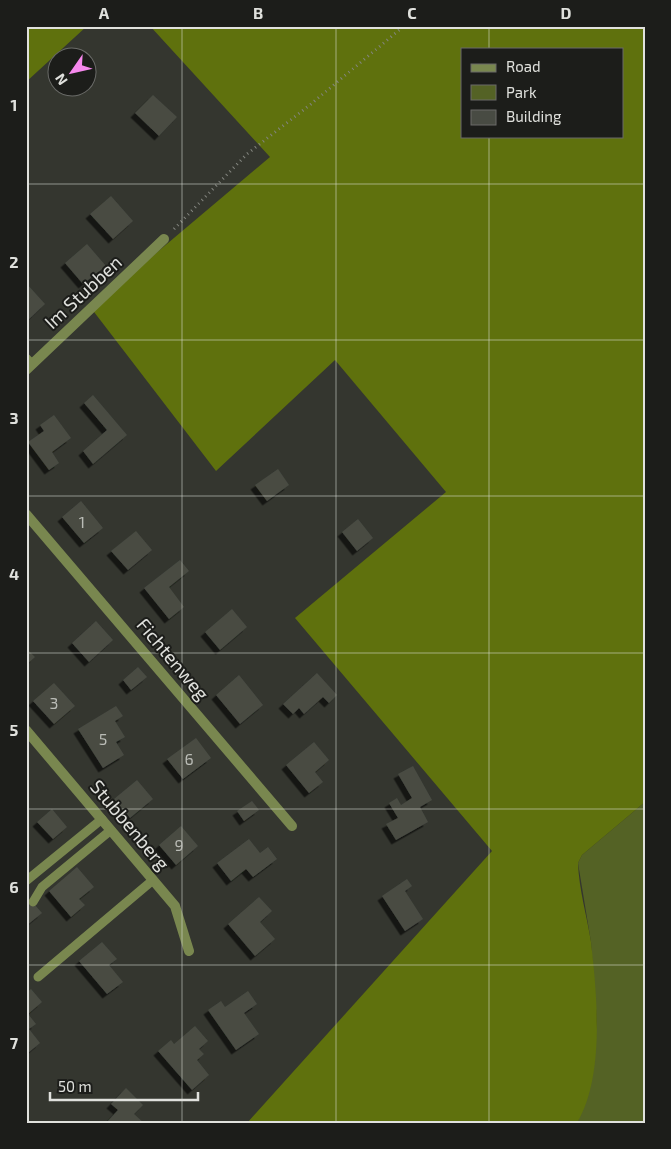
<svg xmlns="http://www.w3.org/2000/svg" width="671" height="1149" font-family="'Exo 2',sans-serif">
	<defs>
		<filter id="shadow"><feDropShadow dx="-4.5" dy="4.5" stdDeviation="0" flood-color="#0009"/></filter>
	</defs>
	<rect width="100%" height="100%" fill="#34362f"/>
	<!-- green -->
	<path fill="#546225" d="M645,802V1123H577L587,1097L597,1022L591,942L578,863L582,855Z"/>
	<!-- forest -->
	<path fill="#5f710d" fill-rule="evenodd" d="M26,26H87L26,82Z
		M150,26H645V802L582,855L578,863C579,890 587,916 591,942C597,995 605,1076 577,1123H247L492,851L295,618L446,492L335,360L216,471L91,308L270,157ZM462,49H622V136H462Z"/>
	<!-- building -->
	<path fill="#484b43" filter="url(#shadow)" d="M153,95L177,117L159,136L135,113Z
		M111,196L133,221L113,239L90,214Z
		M87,244L106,266L83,284L65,263Z
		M26,283L45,304L26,322Z
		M93,395L127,435L93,464L83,451L107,430L84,403Z
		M54,415L71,438L52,452L59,463L49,470L28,442L44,431L40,425Z
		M278,469L289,485L267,501L255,485Z
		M81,501L103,528L84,543L62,517Z
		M358,519L373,538L357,551L342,532Z
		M136,531L152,550L128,570L111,551Z
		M180,560L189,571L169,587L184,607L169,619L144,588Z
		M232,609L247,627L220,650L205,632Z
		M96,621L113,640L89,662L72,643Z
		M26,648L35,657L26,665Z
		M138,667L147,677L131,690L123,680Z
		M317,673L337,695L329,703L323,697L304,714L299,708L293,714L283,704Z
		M239,675L263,705L240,724L216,695Z
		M54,683L75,706L54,724L33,701Z
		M116,706L123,716L115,721L125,737L116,742L124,755L103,768L78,729Z
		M196,738L211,758L183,779L167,759Z
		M314,742L329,760L315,772L323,782L309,793L286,765Z
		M413,766L432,800L420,807L428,822L396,840L386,824L398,818L389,803L397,798L401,805L412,798L398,774Z
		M137,780L153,799L130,818L114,799Z
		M252,801L259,810L244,821L237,811Z
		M52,809L67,827L53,839L37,822Z
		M181,826L198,846L176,865L159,845Z
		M249,839L260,853L268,847L277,859L253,877L246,869L231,881L217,863Z
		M77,867L94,887L79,899L85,905L71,917L49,891Z
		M407,879L412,886L405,891L423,919L405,931L382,896Z
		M26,895L42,913L26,926Z
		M259,897L272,911L260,922L275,939L255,956L228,924Z
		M102,942L117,959L109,965L123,982L107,994L79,961Z
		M31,989L42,1002L28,1014L36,1024L29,1029L40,1043L28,1053L26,1051V993Z
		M248,991L257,1004L244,1013L259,1034L236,1050L208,1010L221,1001L225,1007Z
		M195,1026L208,1041L199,1049L204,1054L197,1060L209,1075L192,1090L158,1051L171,1040L174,1044Z
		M126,1088L143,1105L134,1114L144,1123H106L118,1110L111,1104Z"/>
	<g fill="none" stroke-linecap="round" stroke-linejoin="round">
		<!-- path -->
		<path stroke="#83857f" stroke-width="3" stroke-dasharray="1 4" stroke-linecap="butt" d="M174,229L247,154L311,104L404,26"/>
		<!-- service -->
		<path stroke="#79874f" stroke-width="9" d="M26,358L32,364
			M26,881L102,819
			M33,902L42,887L111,830
			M38,977L153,880"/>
		<!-- minor -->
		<path stroke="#79874f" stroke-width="10" d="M26,370L164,239
			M26,514L292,826
			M26,730L175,906L189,951"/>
	</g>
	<!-- grid -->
	<path fill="none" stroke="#e0e1dd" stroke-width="1" stroke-opacity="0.55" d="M182,26V1123M336,26V1123M489,26V49M489,136V1123M26,184H645M26,340H645M26,496H645M26,653H645M26,809H645M26,965H645"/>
	<g text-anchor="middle" stroke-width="4" stroke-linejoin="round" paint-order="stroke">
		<!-- number labels -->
		<g font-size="16" fill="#babcb6">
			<text x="82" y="528">1</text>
			<text x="54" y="709">3</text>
			<text x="103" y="745">5</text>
			<text x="189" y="765">6</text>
			<text x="179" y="851">9</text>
		</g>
		<!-- street labels -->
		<g font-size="19" fill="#e0e1dd" stroke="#1c1d1a">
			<text transform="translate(83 292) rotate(-43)" y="7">Im Stubben</text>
			<text transform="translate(173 659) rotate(50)" y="7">Fichtenweg</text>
			<text transform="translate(130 825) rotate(50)" y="7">Stubbenberg</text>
		</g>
	</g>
	<!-- border -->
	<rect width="671" height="1149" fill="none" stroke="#1c1d1a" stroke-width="55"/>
	<!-- legend -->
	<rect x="461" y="48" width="162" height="90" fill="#1c1d1a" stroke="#6a6b68"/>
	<rect x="471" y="64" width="25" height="8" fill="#79874f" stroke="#6a6b68"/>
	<text x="506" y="72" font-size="15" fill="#e0e1dd">Road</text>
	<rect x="471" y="85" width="25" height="15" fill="#546225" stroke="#6a6b68"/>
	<text x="506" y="98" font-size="15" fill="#e0e1dd">Park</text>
	<rect x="471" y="110" width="25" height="15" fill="#484b43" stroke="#6a6b68"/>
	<text x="506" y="122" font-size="15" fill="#e0e1dd">Building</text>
	<!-- north arrow -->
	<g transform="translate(72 72) rotate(236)"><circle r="24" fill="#1c1d1a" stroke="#6a6b68"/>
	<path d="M0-4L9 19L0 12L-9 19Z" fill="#f688ed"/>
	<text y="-8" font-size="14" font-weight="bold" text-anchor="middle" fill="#e0e1dd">N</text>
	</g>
	<!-- scale -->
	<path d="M50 1092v8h148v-8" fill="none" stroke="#e0e1dd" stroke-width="2.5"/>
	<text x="58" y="1092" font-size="15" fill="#e0e1dd" stroke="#1c1d1a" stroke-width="4" paint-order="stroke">50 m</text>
	<rect x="28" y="28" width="616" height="1094" fill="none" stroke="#e0e1dd" stroke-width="2"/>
	<g font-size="16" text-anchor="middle" font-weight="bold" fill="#e0e1dd">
		<text x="104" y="19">A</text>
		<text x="258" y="19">B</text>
		<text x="412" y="19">C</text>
		<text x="566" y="19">D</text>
		<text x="14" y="111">1</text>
		<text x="14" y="268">2</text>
		<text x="14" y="424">3</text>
		<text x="14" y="580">4</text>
		<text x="14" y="736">5</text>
		<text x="14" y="893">6</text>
		<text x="14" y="1049">7</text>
	</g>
</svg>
